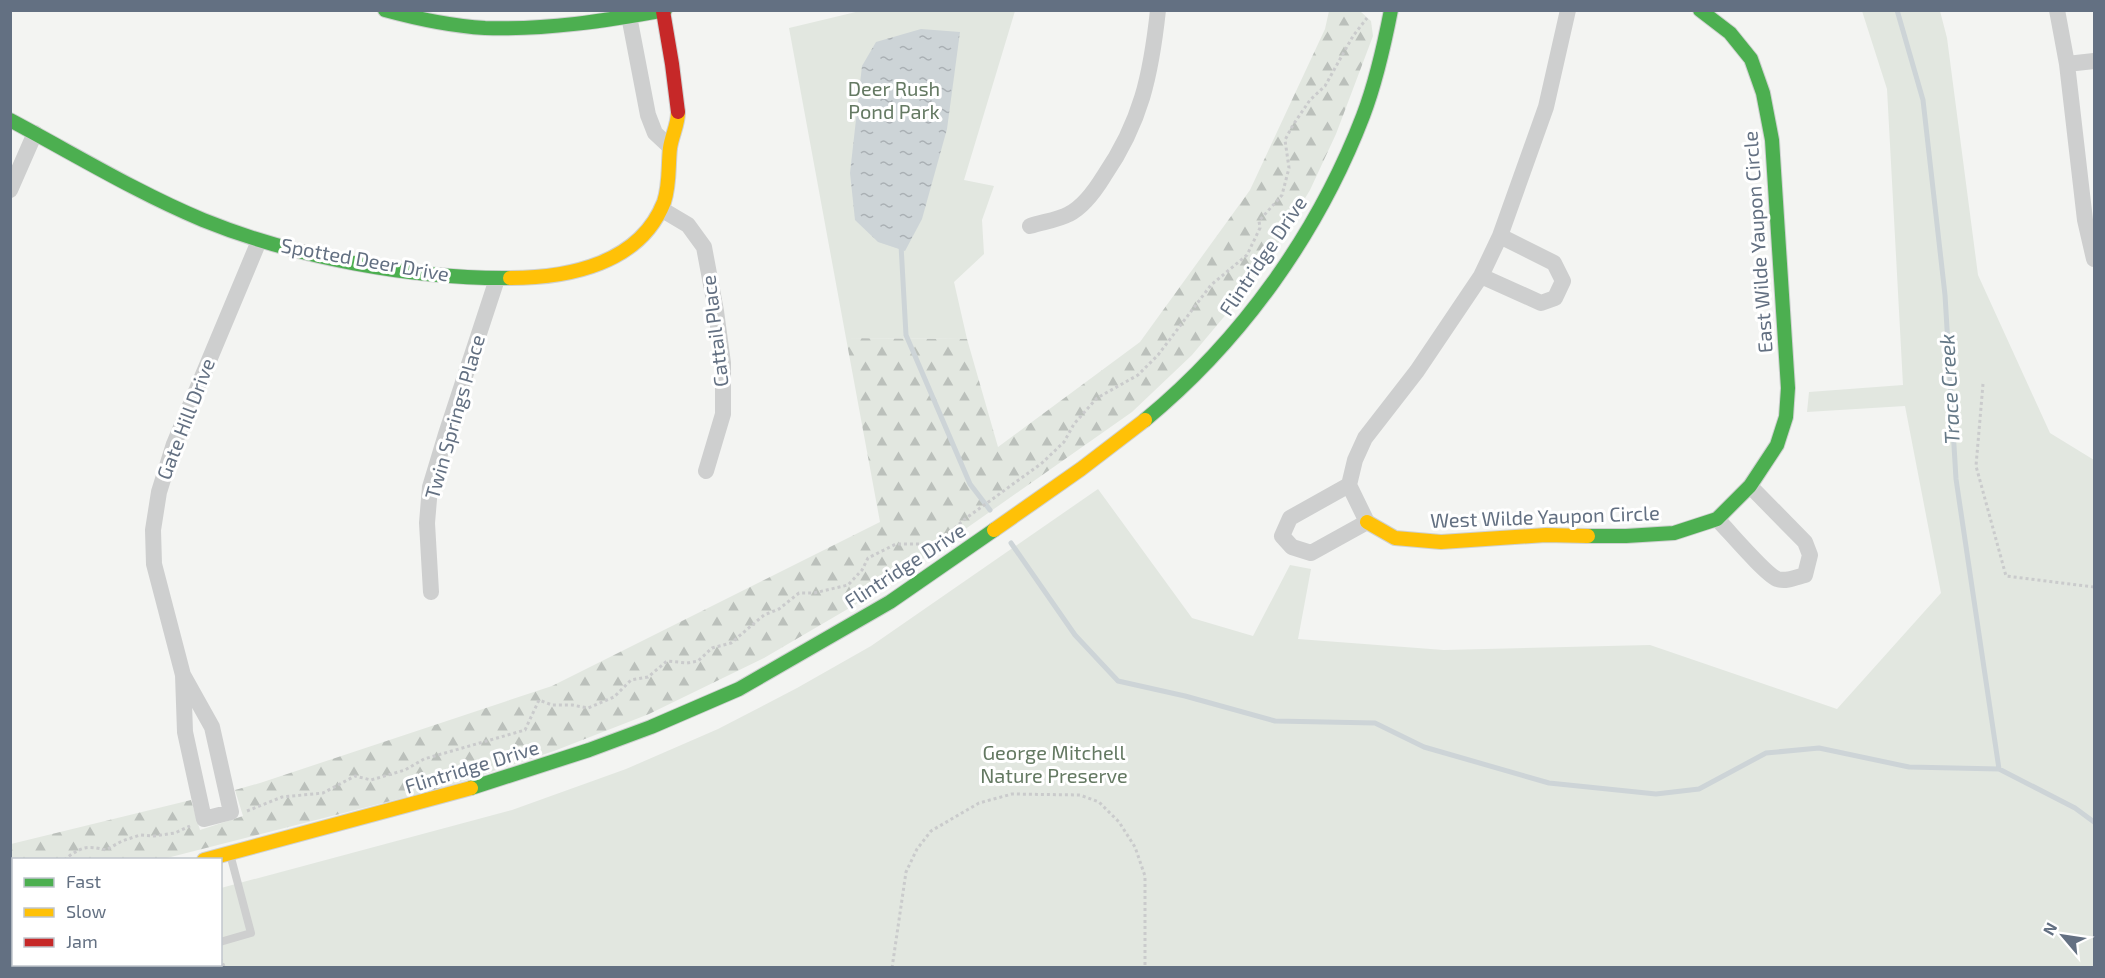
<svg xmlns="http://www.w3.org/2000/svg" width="2105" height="978" font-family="'Exo 2',sans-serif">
	<defs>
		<pattern id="forest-firs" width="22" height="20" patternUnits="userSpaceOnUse" patternTransform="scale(1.5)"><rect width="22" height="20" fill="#e2e7e0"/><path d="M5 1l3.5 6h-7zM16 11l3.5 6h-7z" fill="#bbc0bb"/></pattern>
		<pattern id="water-ripples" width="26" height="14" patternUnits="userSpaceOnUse" patternTransform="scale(1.5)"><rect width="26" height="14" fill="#cdd4d7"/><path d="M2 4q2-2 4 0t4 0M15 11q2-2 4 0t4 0" fill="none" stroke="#aab0b4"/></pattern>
	</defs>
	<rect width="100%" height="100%" fill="#f3f4f2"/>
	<!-- forest -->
	<path fill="url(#forest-firs)" d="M1329,11L1361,12L1371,21L1373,36L1336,134L1310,190L1259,275L1192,355L1132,412L870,596L764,658L649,714L554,751L442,788L163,859L14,860L13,898H11V844L191,800L200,830L243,816L235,790L260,783L552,686L880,522L846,338L967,339L998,447L1140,342L1250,190L1325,29Z"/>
	<!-- park -->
	<path fill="#e2e7e0" d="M860,11H1015L964,180L994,186L982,220L984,254L954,282L967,339L846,338L789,28Z
		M1862,11H1940L1947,38L1978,275L2050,433L2094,460V967L11,968V942H13L14,964H220L221,888L512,810L626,769L718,729L797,688L871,646L1098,489L1192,618L1253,636L1290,565L1311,569L1298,639L1444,650L1650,645L1837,709L1941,593L1905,406L1807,412L1809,392L1903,385L1887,89Z"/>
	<!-- water -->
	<path fill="url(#water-ripples)" d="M921,29L960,32L947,129L922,219L905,251L878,242L855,220L850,173L862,66L876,42Z"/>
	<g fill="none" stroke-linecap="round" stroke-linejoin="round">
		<!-- stream -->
		<path stroke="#cdd4d7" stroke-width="5" d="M1897,10L1923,100L1945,295L1956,479L1999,769
			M901,245L906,335L970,484L990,510
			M1011,543L1075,635L1118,681L1185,696L1275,721L1375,723L1424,747L1549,783L1656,794L1699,789L1766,753L1819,748L1909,767L1999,769L2075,808L2094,822"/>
		<defs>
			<path id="fast" d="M385,10C418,19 451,26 485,28C545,30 606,21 665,10
				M10,120C74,154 136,192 203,220C294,257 412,279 510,278
				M1145,420C1242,340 1318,233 1363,116C1376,82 1384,46 1391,10
				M1588,536H1626L1674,533L1717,519L1750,486L1777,445L1786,417L1788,388L1772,140L1763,93L1751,59L1730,33L1700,10
				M471,788L589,750L651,727L739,689L890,602L994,530"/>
			<path id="slow" d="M510,278C568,278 640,264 664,202C670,184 668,166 670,148C672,135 678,125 678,112
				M1367,522L1395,538L1441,542L1546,535L1588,536
				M994,530L1081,469L1145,420
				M204,860L471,788"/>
			<path id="jam" d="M663,11L672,64L678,112
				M10,912L14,911"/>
		</defs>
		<!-- fast casing -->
		<use href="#fast" stroke="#cfd1d1" stroke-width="16"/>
		<!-- slow casing -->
		<use href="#slow" stroke="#cfd1d1" stroke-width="16"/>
		<!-- jam casing -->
		<use href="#jam" stroke="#cfd1d1" stroke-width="16"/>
		<!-- path -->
		<path stroke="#cacbcc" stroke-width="3" stroke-dasharray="3 3" stroke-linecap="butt" d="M1983,384L1976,466L2006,576L2094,587
			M941,540L965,519L1042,463L1064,442L1074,424L1097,398L1138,375L1158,355L1211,285L1247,255L1260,228L1259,221L1282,195L1289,168L1285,140L1293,125L1310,100L1325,86L1353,36L1367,18
			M247,811L282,797L323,793L355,776L371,780L405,770L424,759L525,730L539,700L552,705H572L588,708L614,697L631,680L648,677L667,661L687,663L698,661L712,648L731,643L764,615L779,609L799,593H814L848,585L862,570L868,558L896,544H936
			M64,860C81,847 86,845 106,850L122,841L140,835L154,836L175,833L190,826
			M10,870H14
			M220,958L225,968
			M892,968L906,872L917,849L931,831L979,803L1012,794L1080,795L1099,802L1119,822L1135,847L1145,876V968"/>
		<!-- lane -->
		<path stroke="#cecfcf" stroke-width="8" d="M220,942L251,933L230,854"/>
		<!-- street -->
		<path stroke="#cecfcf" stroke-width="16" d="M2057,10L2067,64L2085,220L2094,259
			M629,16L648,115L655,133L670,147
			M2067,64L2094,61
			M10,190L35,133
			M661,209L688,225L704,247L716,311L723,363V414L706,471
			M1030,226C1042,222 1058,220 1069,214C1083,207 1096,189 1104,176C1141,122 1151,75 1158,10
			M1481,276L1541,303L1555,298L1563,281L1554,263L1500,236
			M1349,485L1290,518L1282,536L1292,547L1311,553L1367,522L1349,485L1355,460L1365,438L1417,371L1481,276L1500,236L1546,107L1568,10
			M1717,519C1729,531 1764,573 1777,579C1786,582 1797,577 1805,575L1810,555L1805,542L1750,486
			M431,592L427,523L430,487L446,434L497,279
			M183,675L212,727L231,812L204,819L185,732L183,675L154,564L153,530L159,492L174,444L259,241"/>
		<!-- fast -->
		<use href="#fast" stroke="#4caf50" stroke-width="14"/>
		<!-- slow -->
		<use href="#slow" stroke="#ffc107" stroke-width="14"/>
		<!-- jam -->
		<use href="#jam" stroke="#c62828" stroke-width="14"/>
	</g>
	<g text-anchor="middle" stroke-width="6" stroke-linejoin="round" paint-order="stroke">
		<!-- park labels -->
		<g font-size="20" fill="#647962" stroke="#fff">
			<text x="894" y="96">Deer Rush<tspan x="894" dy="23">Pond Park</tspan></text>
			<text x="1054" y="760">George Mitchell<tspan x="1054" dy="23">Nature Preserve</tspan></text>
		</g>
		<!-- street labels -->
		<g font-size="20" fill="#637082" stroke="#fff">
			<text transform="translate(1758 242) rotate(-94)" y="7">East Wilde Yaupon Circle</text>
			<text transform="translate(1263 256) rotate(-56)" y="7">Flintridge Drive</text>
			<text transform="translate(365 260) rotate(10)" y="7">Spotted Deer Drive</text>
			<text transform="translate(715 331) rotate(-97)" y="7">Cattail Place</text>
			<text transform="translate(455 417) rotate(-74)" y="7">Twin Springs Place</text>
			<text transform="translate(186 419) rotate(-69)" y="7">Gate Hill Drive</text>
			<text transform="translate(1545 517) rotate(-2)" y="7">West Wilde Yaupon Circle</text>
			<text transform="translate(905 566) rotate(-33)" y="7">Flintridge Drive</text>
			<text transform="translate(472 767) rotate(-17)" y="7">Flintridge Drive</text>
		</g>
		<!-- water labels -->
		<g font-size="21" font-style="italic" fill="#647886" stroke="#fff">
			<text transform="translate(1950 389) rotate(-93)" y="7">Trace Creek</text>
		</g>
	</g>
	<!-- border -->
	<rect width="2105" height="978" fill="none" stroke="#637082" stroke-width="24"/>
	<!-- legend -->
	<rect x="12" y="858" width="210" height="108" fill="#ffffff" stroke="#c1c6cd" stroke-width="1.5"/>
	<rect x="24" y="878" width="30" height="9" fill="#4caf50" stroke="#c1c6cd" stroke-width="1.5"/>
	<text x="66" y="888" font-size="18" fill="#637082">Fast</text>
	<rect x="24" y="908" width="30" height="9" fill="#ffc107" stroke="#c1c6cd" stroke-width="1.5"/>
	<text x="66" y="918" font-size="18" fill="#637082">Slow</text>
	<rect x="24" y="938" width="30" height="9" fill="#c62828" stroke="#c1c6cd" stroke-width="1.5"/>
	<text x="66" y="948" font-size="18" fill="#637082">Jam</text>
	<!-- north arrow -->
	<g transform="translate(2063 936) rotate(299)" stroke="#ffffff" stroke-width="4.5" paint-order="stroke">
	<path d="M0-4.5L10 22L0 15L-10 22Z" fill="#637082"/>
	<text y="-9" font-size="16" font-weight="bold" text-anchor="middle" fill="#637082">N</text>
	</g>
</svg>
